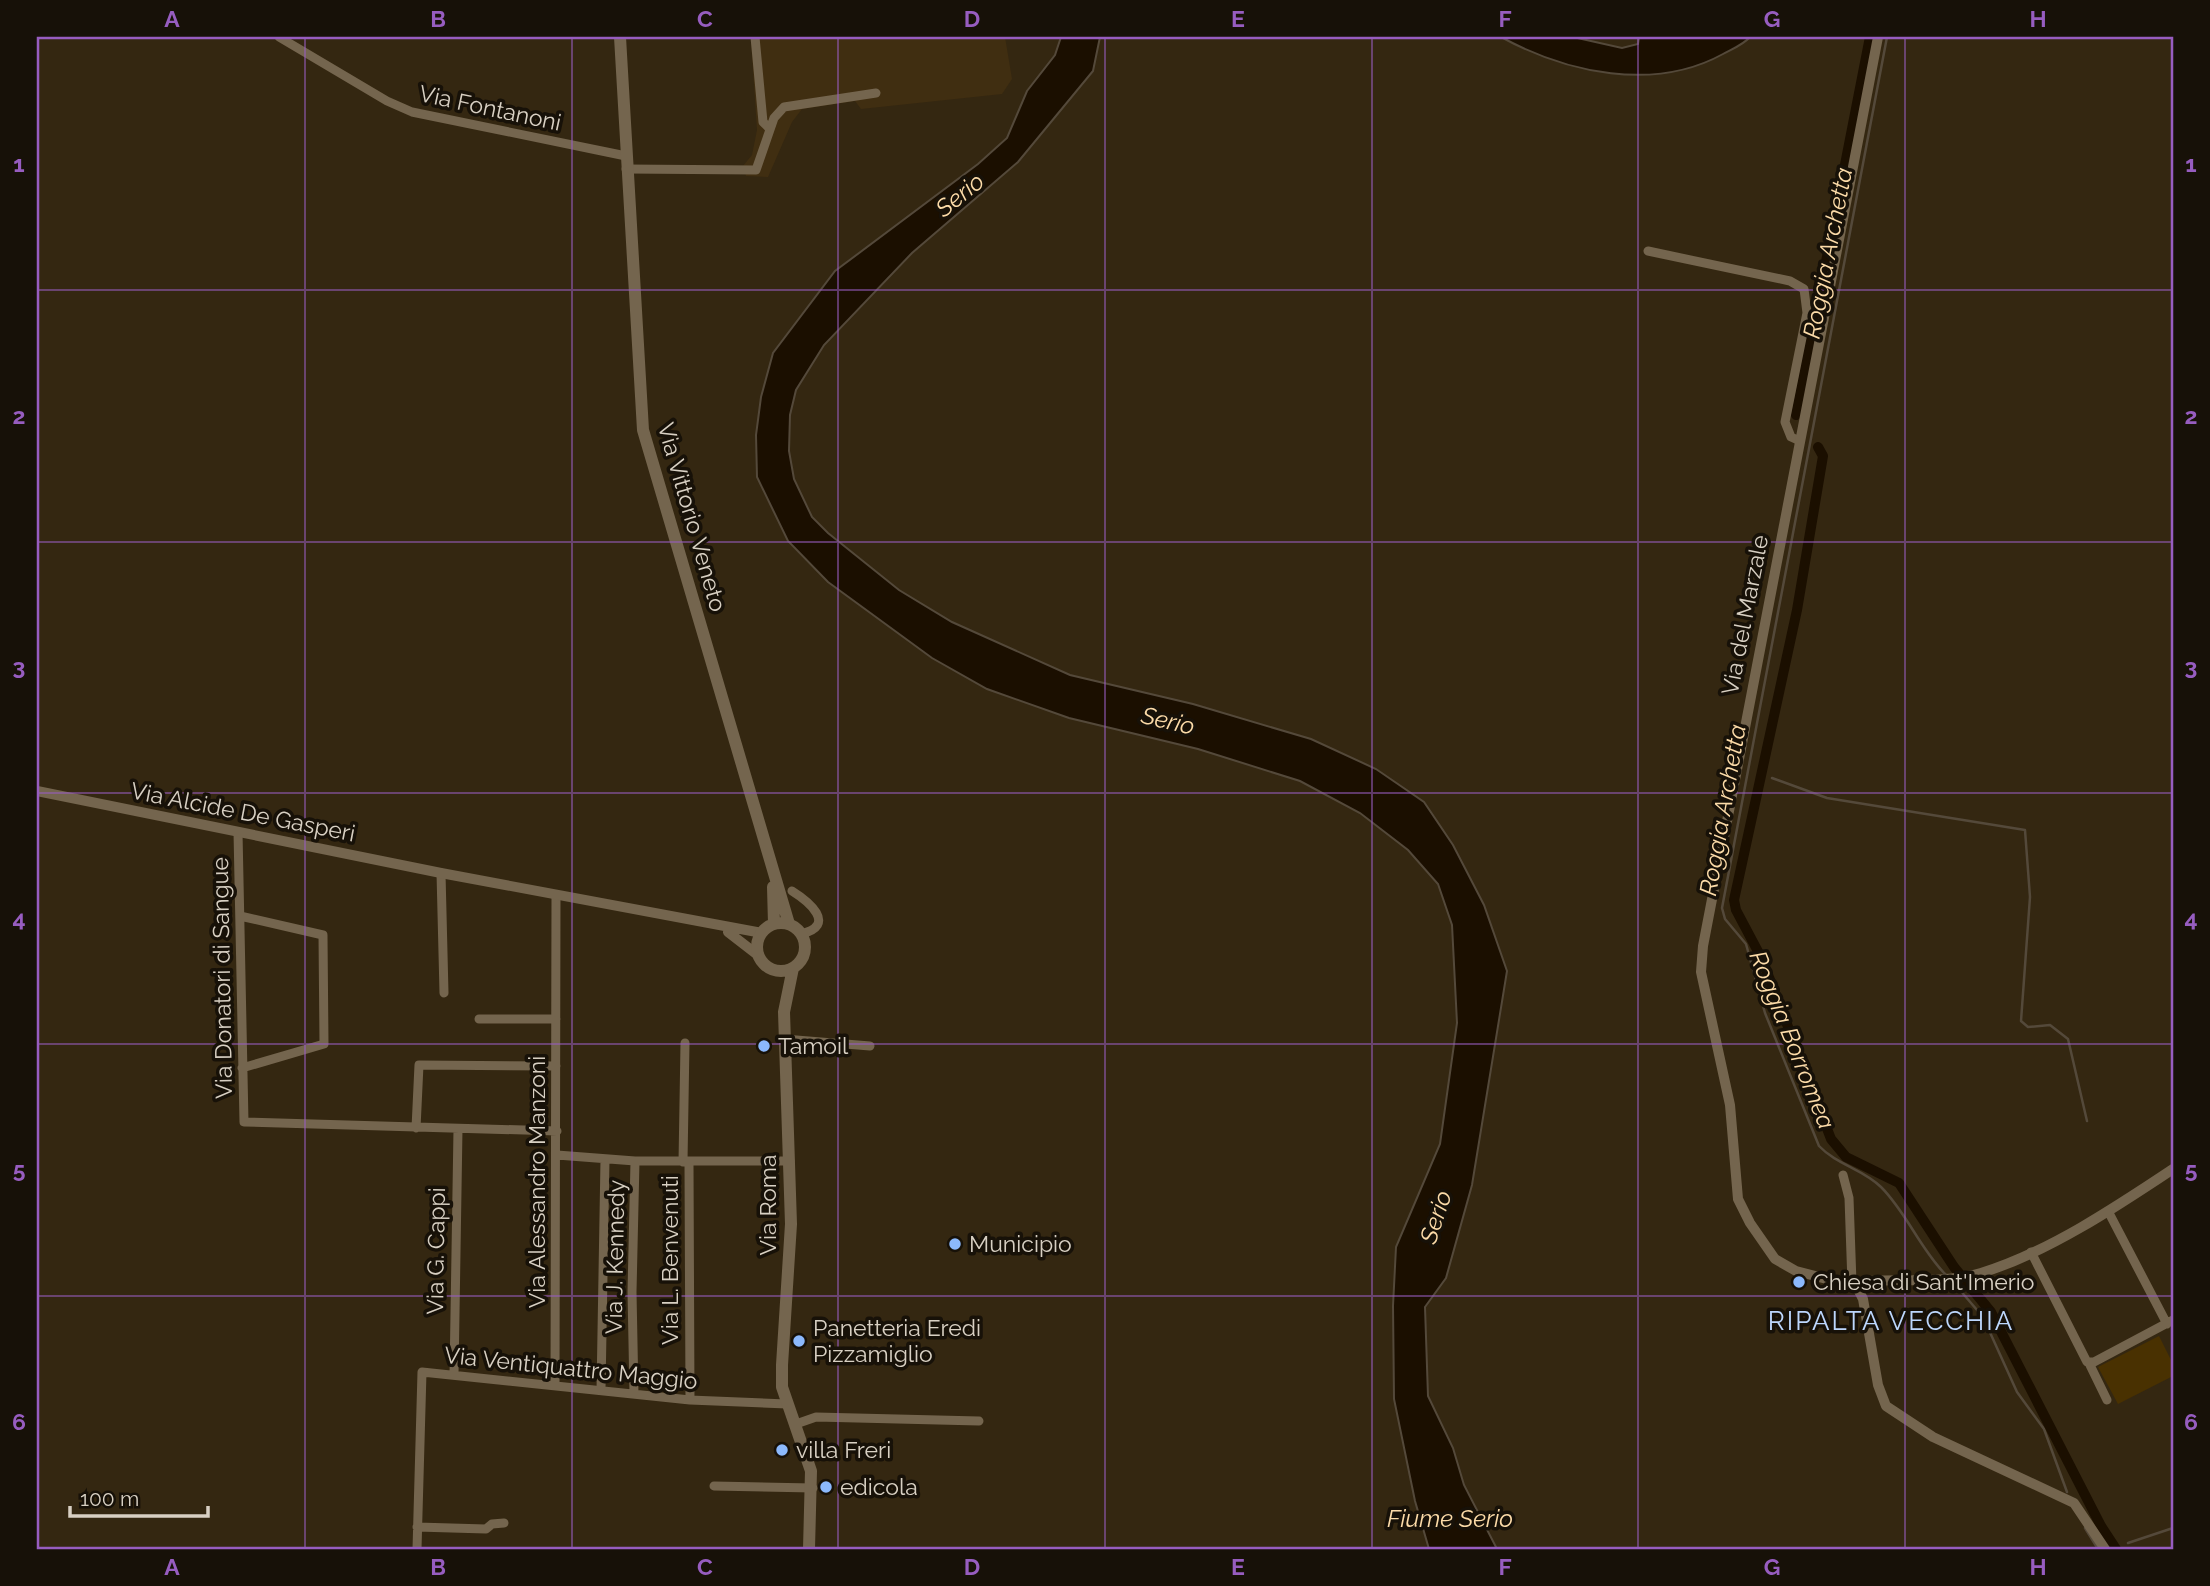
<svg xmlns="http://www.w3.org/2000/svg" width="2210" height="1586" font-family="Raleway,sans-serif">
	<rect width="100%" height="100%" fill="#342711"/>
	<!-- built -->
	<path fill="#402e11" d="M740,37H1005L1012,79L1002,94L861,109L855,101L802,109L792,122L768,177L746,176L743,166L752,155L757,130L751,39Z"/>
	<!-- green -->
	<path fill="#493101" d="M2159,1336L2173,1364V1376L2118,1404L2098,1367Z"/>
	<!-- water -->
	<path fill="#1b0f00" stroke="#54493a" stroke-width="2" d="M1061,37H1100L1093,71L1018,162L912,253L824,345L796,390L790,415L789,451L794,479L812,517L828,533L899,590L952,622L1070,675L1193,704L1311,739L1376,769L1424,802L1453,845L1484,905L1507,971L1472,1185L1446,1278L1425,1307L1428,1396L1453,1448L1464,1485L1497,1549H1429L1415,1501L1394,1399L1393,1306L1396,1247L1440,1144L1457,1023L1452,925L1438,884L1408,850L1360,813L1300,781L1198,749L1069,718L987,689L932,658L828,582L788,541L757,477L756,435L761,397L773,353L835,271L978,164L1007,138L1027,91L1055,55Z
		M1501,37H1573L1622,48L1638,44L1639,37H1750C1743,45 1732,49 1723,54C1654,92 1567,73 1501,37Z"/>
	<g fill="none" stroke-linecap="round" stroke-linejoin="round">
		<!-- stream -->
		<path stroke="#54493a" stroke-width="2.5" d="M1887,37L1722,908L1725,919L1746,944L1765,1013L1819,1146C1837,1165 1863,1169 1881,1187C1907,1213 1920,1249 1946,1275
			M1772,778L1827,798L2025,830L2030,897L2021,1021L2028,1027L2050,1025L2068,1039L2087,1121
			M1953,1282L1983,1317L2017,1392L2044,1429L2067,1492
			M2085,1528L2098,1549
			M2128,1543L2173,1528"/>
		<!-- canal -->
		<path stroke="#1b0f00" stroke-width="10" d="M1796,415L1870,37
			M1818,447L1823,456L1797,610L1734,900L1736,910L1762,959L1831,1139L1846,1157L1899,1183L1954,1267L1991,1312L2101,1526L2116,1549"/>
		<!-- minor -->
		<path stroke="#74654e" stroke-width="9" d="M279,37L387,101L412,112L626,156
			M755,37L763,122L770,129
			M626,169L756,170L774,118L784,107L876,93
			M1648,251L1790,281L1804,289L1807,313L1785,422L1791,437L1800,441
			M238,832L244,1122L557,1131
			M441,873L444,993
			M792,891C808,901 838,925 801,934
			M240,916L323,935L324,1044L242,1068
			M479,1019H556
			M784,1039L870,1046
			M416,1128L419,1065L556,1066
			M557,1155L635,1161H790
			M683,1162L685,1043
			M689,1163L690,1400
			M1843,1175L1849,1198L1852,1283
			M2108,1211L2167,1324
			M2031,1252L2087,1362H2094L2173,1320
			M2089,1363L2107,1400
			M454,1375L458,1129
			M555,1385L556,895
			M601,1390L605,1159
			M634,1394L632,1292L635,1161
			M796,1424L816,1417L979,1421
			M714,1486L813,1488
			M417,1527L486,1529L492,1524L504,1523
			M417,1549L422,1372L690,1400L787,1404"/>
		<!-- tertiary -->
		<path stroke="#74654e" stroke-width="10" d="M37,791L441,873L762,933
			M728,932L759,956
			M1857,1287L1796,1271L1775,1259L1750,1223L1738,1199L1730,1105L1701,972L1703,946L1878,37
			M1857,1287L1863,1299L1878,1385L1886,1406L1933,1437L2074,1503L2105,1549
			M1857,1287L1869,1281C1902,1279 1949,1283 1981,1273C2047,1253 2116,1207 2173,1169"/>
		<!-- secondary -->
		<path stroke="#74654e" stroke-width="12" d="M620,37L643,430L789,924
			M773,887L774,924
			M757 947a24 24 0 1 1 48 0a24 24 0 1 1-48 0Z
			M793,968L784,1012L791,1224L782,1365V1387L811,1471L809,1549"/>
	</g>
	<!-- grid -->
	<path fill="none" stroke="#975dc0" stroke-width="2" stroke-opacity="0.55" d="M305,37V1549M572,37V1549M838,37V1549M1105,37V1549M1372,37V1549M1638,37V1549M1905,37V1549M37,290H2173M37,542H2173M37,793H2173M37,1044H2173M37,1296H2173"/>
	<!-- markers -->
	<g fill="#8cb9fc" stroke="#171108" stroke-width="2.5">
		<circle cx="764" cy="1046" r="7"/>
		<circle cx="955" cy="1244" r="7"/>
		<circle cx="1799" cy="1282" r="7"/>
		<circle cx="799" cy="1341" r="7"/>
		<circle cx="782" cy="1450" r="7"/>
		<circle cx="826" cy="1487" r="7"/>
	</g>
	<g text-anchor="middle" stroke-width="7" stroke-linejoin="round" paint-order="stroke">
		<!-- street labels -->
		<g font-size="23" fill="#d8d0c3" stroke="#171108">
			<text transform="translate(490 108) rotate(12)" y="8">Via Fontanoni</text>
			<text transform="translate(692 517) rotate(74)" y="8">Via Vittorio Veneto</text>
			<text transform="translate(1745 615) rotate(-79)" y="8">Via del Marzale</text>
			<text transform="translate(243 812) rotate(11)" y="8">Via Alcide De Gasperi</text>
			<text transform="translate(222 978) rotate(-91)" y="8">Via Donatori di Sangue</text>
			<text transform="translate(537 1182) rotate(-90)" y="8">Via Alessandro Manzoni</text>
			<text transform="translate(768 1205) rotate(-90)" y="8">Via Roma</text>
			<text transform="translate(436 1251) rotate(-89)" y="8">Via G. Cappi</text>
			<text transform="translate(615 1257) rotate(-89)" y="8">Via J. Kennedy</text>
			<text transform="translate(670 1260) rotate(-90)" y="8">Via L. Benvenuti</text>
			<text transform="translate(571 1368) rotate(6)" y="8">Via Ventiquattro Maggio</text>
		</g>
		<!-- poi labels -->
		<g font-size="23" fill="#d8d0c3" stroke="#171108" text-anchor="start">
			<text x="778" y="1054">Tamoil</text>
			<text x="969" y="1252">Municipio</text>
			<text x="1813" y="1290">Chiesa di Sant'Imerio</text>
			<text x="813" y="1336">Panetteria Eredi<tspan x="813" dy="26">Pizzamiglio</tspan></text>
			<text x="796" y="1458">villa Freri</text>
			<text x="840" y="1495">edicola</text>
		</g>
		<!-- water labels -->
		<g font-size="24" font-style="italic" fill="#fcdba8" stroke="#171108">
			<text transform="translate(960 195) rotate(-39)" y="8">Serio</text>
			<text transform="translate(1828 253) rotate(-79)" y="8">Roggia Archetta</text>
			<text transform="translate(1168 721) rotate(13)" y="8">Serio</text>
			<text transform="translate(1723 810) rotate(-80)" y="8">Roggia Archetta</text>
			<text transform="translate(1792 1040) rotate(68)" y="8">Roggia Borromea</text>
			<text transform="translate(1436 1217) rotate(-72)" y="8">Serio</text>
			<text x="1450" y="1527">Fiume Serio</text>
		</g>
		<!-- quarter labels -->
		<g font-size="26" letter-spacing="2" fill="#bdd7fd" stroke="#171108">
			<text x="1891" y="1330">RIPALTA VECCHIA</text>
		</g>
	</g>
	<!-- border -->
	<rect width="2210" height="1586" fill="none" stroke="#171108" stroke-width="77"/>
	<!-- scale -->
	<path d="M70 1506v10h138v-10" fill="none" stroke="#d8d0c3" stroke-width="3.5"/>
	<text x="80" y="1506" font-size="21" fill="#d8d0c3" stroke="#171108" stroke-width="5" paint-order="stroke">100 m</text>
	<rect x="38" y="38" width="2134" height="1510" fill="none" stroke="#975dc0" stroke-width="2.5"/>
	<g font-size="23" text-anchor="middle" font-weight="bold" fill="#975dc0">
		<text x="172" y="27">A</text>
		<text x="438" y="27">B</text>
		<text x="705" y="27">C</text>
		<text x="972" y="27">D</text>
		<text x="1238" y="27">E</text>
		<text x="1505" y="27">F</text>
		<text x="1772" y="27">G</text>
		<text x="2038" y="27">H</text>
		<text x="19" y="172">1</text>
		<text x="2191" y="172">1</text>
		<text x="19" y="424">2</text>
		<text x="2191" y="424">2</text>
		<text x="19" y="675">3</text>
		<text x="2191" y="675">3</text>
		<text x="19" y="927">4</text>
		<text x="2191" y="927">4</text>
		<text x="19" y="1178">5</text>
		<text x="2191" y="1178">5</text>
		<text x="19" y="1430">6</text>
		<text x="2191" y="1430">6</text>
		<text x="172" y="1575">A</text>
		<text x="438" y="1575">B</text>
		<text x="705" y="1575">C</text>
		<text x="972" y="1575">D</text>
		<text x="1238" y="1575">E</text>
		<text x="1505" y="1575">F</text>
		<text x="1772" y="1575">G</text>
		<text x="2038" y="1575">H</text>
	</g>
</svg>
